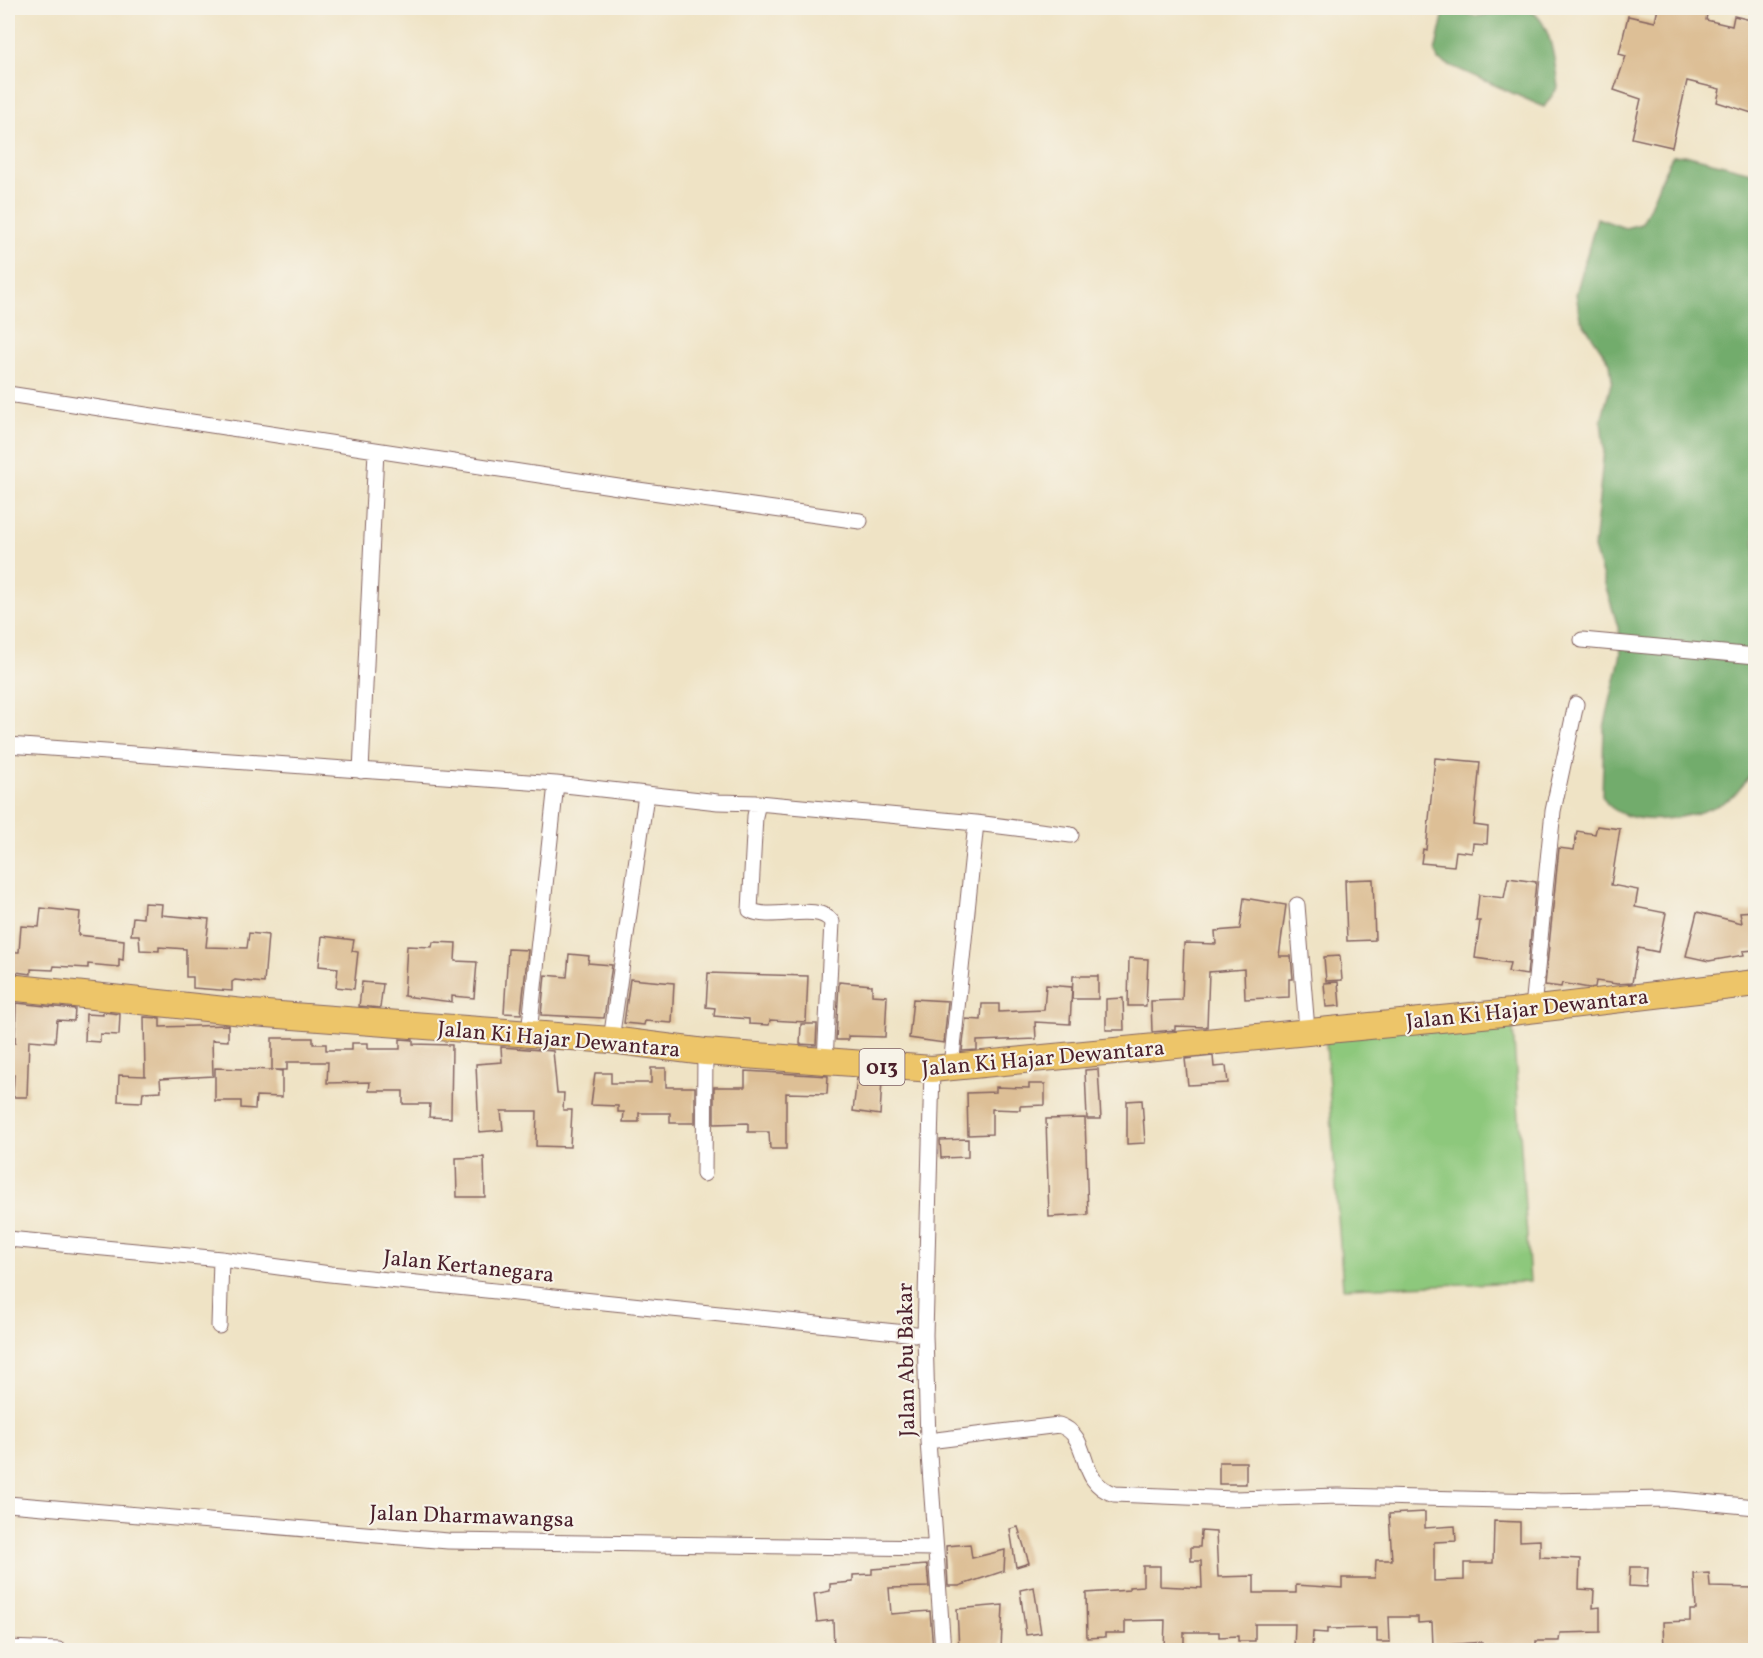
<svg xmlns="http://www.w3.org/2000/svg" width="1763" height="1658" font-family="Vollkorn,serif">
	<rect width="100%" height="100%" fill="#f7f3e8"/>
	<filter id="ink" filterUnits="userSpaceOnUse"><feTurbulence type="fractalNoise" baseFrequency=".0167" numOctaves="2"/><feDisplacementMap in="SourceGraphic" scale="12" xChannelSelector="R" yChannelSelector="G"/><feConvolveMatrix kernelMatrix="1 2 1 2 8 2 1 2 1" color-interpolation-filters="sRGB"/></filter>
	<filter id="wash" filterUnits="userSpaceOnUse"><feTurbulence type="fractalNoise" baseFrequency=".008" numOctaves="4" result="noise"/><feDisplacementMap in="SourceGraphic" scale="24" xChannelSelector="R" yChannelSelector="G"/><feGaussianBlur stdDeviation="1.35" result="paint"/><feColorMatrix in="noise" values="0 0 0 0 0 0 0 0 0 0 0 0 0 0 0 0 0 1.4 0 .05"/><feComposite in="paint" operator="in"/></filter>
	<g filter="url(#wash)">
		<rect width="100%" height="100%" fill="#efe3c5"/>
		<!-- green -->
		<path fill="#8dc87c" stroke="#6c7454" stroke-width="1.5" d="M1512,1012L1530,1282L1343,1288L1325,1029Z"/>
		<!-- forest -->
		<path fill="#72ac6c" stroke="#5e664c" stroke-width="1.5" d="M1445,8C1456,7 1465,16 1476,16C1490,16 1503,8 1517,8C1551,6 1555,63 1558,87L1544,107L1438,60L1435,52Z
			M1685,155L1755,173V767C1748,779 1741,790 1729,799C1700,819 1621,834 1602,796L1604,728L1621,654L1618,627L1594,548L1604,449L1601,421L1612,380L1610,363L1580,318L1576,294L1597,218L1625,228L1641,224C1654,203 1659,177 1673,156Z"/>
		<g id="blocks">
			<!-- building -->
			<path fill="#ddbf96" d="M1658,8H1708L1706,20L1732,26L1734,16L1755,21V114L1717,102L1720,89L1687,81L1672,147L1632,138L1641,99L1614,90L1626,56L1619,54L1628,16L1655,22Z
				M1435,758L1480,762L1474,825L1488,827L1487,844L1473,843L1472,853L1456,851L1454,866L1421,863L1423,849L1426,850Z
				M1597,826L1620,829L1611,885L1638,890L1635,907L1666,913L1658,952L1638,948L1632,983L1617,984L1596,981L1595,987L1589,988L1562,983L1561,987L1545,985L1559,848L1574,850L1577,831L1595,834Z
				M1508,878L1536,882L1527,975L1508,972L1510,963L1475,958L1480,921H1476L1479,895L1504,898Z
				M1373,879L1375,940L1347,941L1345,880Z
				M1244,898L1286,905L1279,956H1291L1293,979H1289V997L1245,999L1244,969L1209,972L1207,1027L1175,1026V1030L1152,1032L1151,1001L1182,1000L1184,943L1216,944L1215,931L1240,929Z
				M144,903L162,904L161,915L209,919L206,947L247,948L249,933L268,935L264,983L235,980L232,982V991L193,988V977H186V949L159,947V951L140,950L139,935H131L133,917L143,918Z
				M41,908L80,912L78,935L124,940L123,960L119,959V967L88,964V968L54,966L53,970L31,969V974L8,971V952H19L21,926L39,927Z
				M1755,911V950L1743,951L1744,955L1709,961L1686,956L1697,912L1742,923L1740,912Z
				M322,936L354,940L352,951L358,952L354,989L336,987L338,968L319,966Z
				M433,942L456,943L455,961L477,962L474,998L452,996V1002L404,996L407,946L432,947Z
				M508,949L528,950L521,1014L504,1013Z
				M569,954L589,956L588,963L612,965L604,1018L541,1015L545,975L567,977Z
				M1340,956L1342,980L1326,981L1324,957Z
				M1129,958L1148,959L1146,1006H1128Z
				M708,973L808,976L806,1022L770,1020L769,1025L749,1024V1019L714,1016L715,1008L706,1007Z
				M1073,976H1098V999H1072Z
				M630,979L674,983L672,1023L645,1021L644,1025L624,1023Z
				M362,982L383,984L380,1008L359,1006Z
				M839,982L872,985V995L887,996L885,1037L848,1036V1040H836Z
				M1338,982L1340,1006L1326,1007L1324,983Z
				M1046,985L1072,987L1070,1024L1035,1022L1036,1039L977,1041V1050L962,1051L966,1019L981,1020L982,1004H999V1012L1044,1010Z
				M1123,998L1124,1030H1106V999Z
				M913,999L948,1001L944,1043L909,1038Z
				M16,1003L75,1009L74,1021L57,1020L55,1042L29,1040L27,1097H13L14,1075H8V1043H15Z
				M103,1012L120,1014L119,1035L100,1034V1042L85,1041L86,1014L103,1015Z
				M144,1017L160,1018V1027L228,1025V1041L212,1040L213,1076L160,1079L161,1091L143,1092L142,1102L118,1101L119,1075L145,1076Z
				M801,1024H817L816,1045L800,1044Z
				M272,1038H313V1044H326V1050H352V1043H368V1049H400V1039L413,1040V1044L452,1045L451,1118L429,1117L430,1104H403V1091H369L370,1082L327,1083L328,1062H287V1070H275L282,1071V1097L256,1096L255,1109L241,1108V1101H215V1068L272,1070Z
				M501,1047L553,1051L557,1093H564L563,1110H572L570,1147L536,1146L537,1111H501L503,1130L479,1132L476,1064L502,1062Z
				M1213,1056L1214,1067L1226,1066L1228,1083L1188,1085L1185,1059Z
				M651,1068H666V1087H695V1123H670V1113H639V1122H623L624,1112H618V1106L591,1105L595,1073H611V1083H651Z
				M1098,1069L1101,1119H1087L1085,1070Z
				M745,1071L828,1076L827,1094L786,1093V1149H770L769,1132H748V1123L714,1124V1087H745Z
				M857,1078L882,1080L880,1115L853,1111Z
				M1029,1084H1045V1105L1020,1106V1110L992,1109V1134L968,1135L967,1093L996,1092V1087L1029,1088Z
				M1142,1100L1145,1143L1127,1144V1101Z
				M1085,1118L1088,1215L1049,1217L1046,1119Z
				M968,1139V1157L941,1158L940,1140Z
				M484,1157L485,1197H457L456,1158Z
				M1219,1462H1246V1484H1219Z
				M1425,1512V1528L1455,1526L1456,1541L1434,1542V1581L1464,1580V1563H1493L1494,1521L1520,1522V1541L1540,1540V1557L1580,1559L1579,1589L1594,1590L1593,1608L1600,1607V1632L1560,1633L1559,1641H1536V1645L1503,1647V1644L1482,1645V1642L1433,1646L1432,1622L1418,1623V1617H1389L1390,1642H1377V1628L1327,1629V1633L1313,1632L1312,1650L1294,1649L1295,1624H1255V1641H1238V1636L1219,1637V1632H1184V1649H1164L1165,1620L1125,1621V1633H1105V1637L1087,1638L1086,1593L1129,1590V1587L1143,1586V1566H1160V1586L1202,1588L1201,1561H1191V1547H1200L1201,1531L1216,1532L1218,1577L1254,1576V1593H1296V1585L1342,1588V1578H1375L1376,1560H1392L1389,1514Z
				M1018,1527L1029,1563L1016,1567L1010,1529Z
				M970,1544L972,1558L1005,1550L1004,1571L959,1586H948L946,1546Z
				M927,1565L929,1587L889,1588L891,1614L930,1611L933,1650L834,1649L833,1620L817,1622L814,1594L830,1591V1584L853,1582V1575L872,1574V1569Z
				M1630,1567H1648L1647,1587L1629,1586Z
				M1709,1573L1710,1587L1755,1588V1650L1704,1645V1647H1678L1679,1650H1664L1663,1622L1690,1621V1610H1696L1694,1574Z
				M1034,1587L1041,1633L1026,1635L1020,1590Z
				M1003,1605L1001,1650H959L957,1609Z"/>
		</g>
	</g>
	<g filter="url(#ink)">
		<use href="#blocks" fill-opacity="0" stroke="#846461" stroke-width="1.5"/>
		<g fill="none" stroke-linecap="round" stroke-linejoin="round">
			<defs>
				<path id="street" d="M8,394L638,490L860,521
					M1582,640L1756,656
					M8,745L556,784L718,802L758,803L976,823L1071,835
					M361,771L376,451
					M758,803L755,816L750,910C771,922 818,901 832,922L825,1061
					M1297,905L1307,1030
					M1533,1008L1553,811L1576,704
					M529,1033L556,784
					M611,1040L646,795
					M951,1067L976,823
					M932,1069L925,1335L928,1441L943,1650
					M704,1174L705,1052
					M8,1239L221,1259L330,1274L925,1335
					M219,1326L221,1259
					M928,1441L1059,1425C1093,1436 1075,1482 1114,1494L1234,1499L1338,1496L1543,1501L1669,1499L1756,1507
					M8,1504L448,1541L935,1548
					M8,1648L59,1650"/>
				<path id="primary" d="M8,987L253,1013L611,1040L705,1052L932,1069L1512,1012L1756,983"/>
			</defs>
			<!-- street casing -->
			<use href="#street" stroke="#846461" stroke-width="17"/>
			<!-- primary casing -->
			<use href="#primary" stroke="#846461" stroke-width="28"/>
			<!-- street -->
			<use href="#street" stroke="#fff" stroke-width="15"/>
			<!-- primary -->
			<use href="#primary" stroke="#edc569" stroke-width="26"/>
		</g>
	</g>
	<g text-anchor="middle" stroke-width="4.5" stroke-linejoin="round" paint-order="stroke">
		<!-- shield labels -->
		<rect fill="#f7f3e8" stroke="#7e5f64" stroke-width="1.5" x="859.5" y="1049" width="45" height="36" rx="4.5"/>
		<g font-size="21" font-weight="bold" fill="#4a1f2b">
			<text x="882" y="1074">013</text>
		</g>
		<!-- street labels -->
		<g font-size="22" fill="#4a1f2b" stroke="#f7f3e8">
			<text transform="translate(1527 1008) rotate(-6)" y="8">Jalan Ki Hajar Dewantara</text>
			<text transform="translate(559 1038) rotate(5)" y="8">Jalan Ki Hajar Dewantara</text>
			<text transform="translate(1043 1057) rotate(-5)" y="8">Jalan Ki Hajar Dewantara</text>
			<text transform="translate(469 1265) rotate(6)" y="8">Jalan Kertanegara</text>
			<text transform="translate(905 1360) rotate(-91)" y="8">Jalan Abu Bakar</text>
			<text transform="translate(472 1515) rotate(2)" y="8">Jalan Dharmawangsa</text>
		</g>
	</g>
	<!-- margin -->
	<rect width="1763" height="1658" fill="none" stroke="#f7f3e8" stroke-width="30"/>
</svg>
